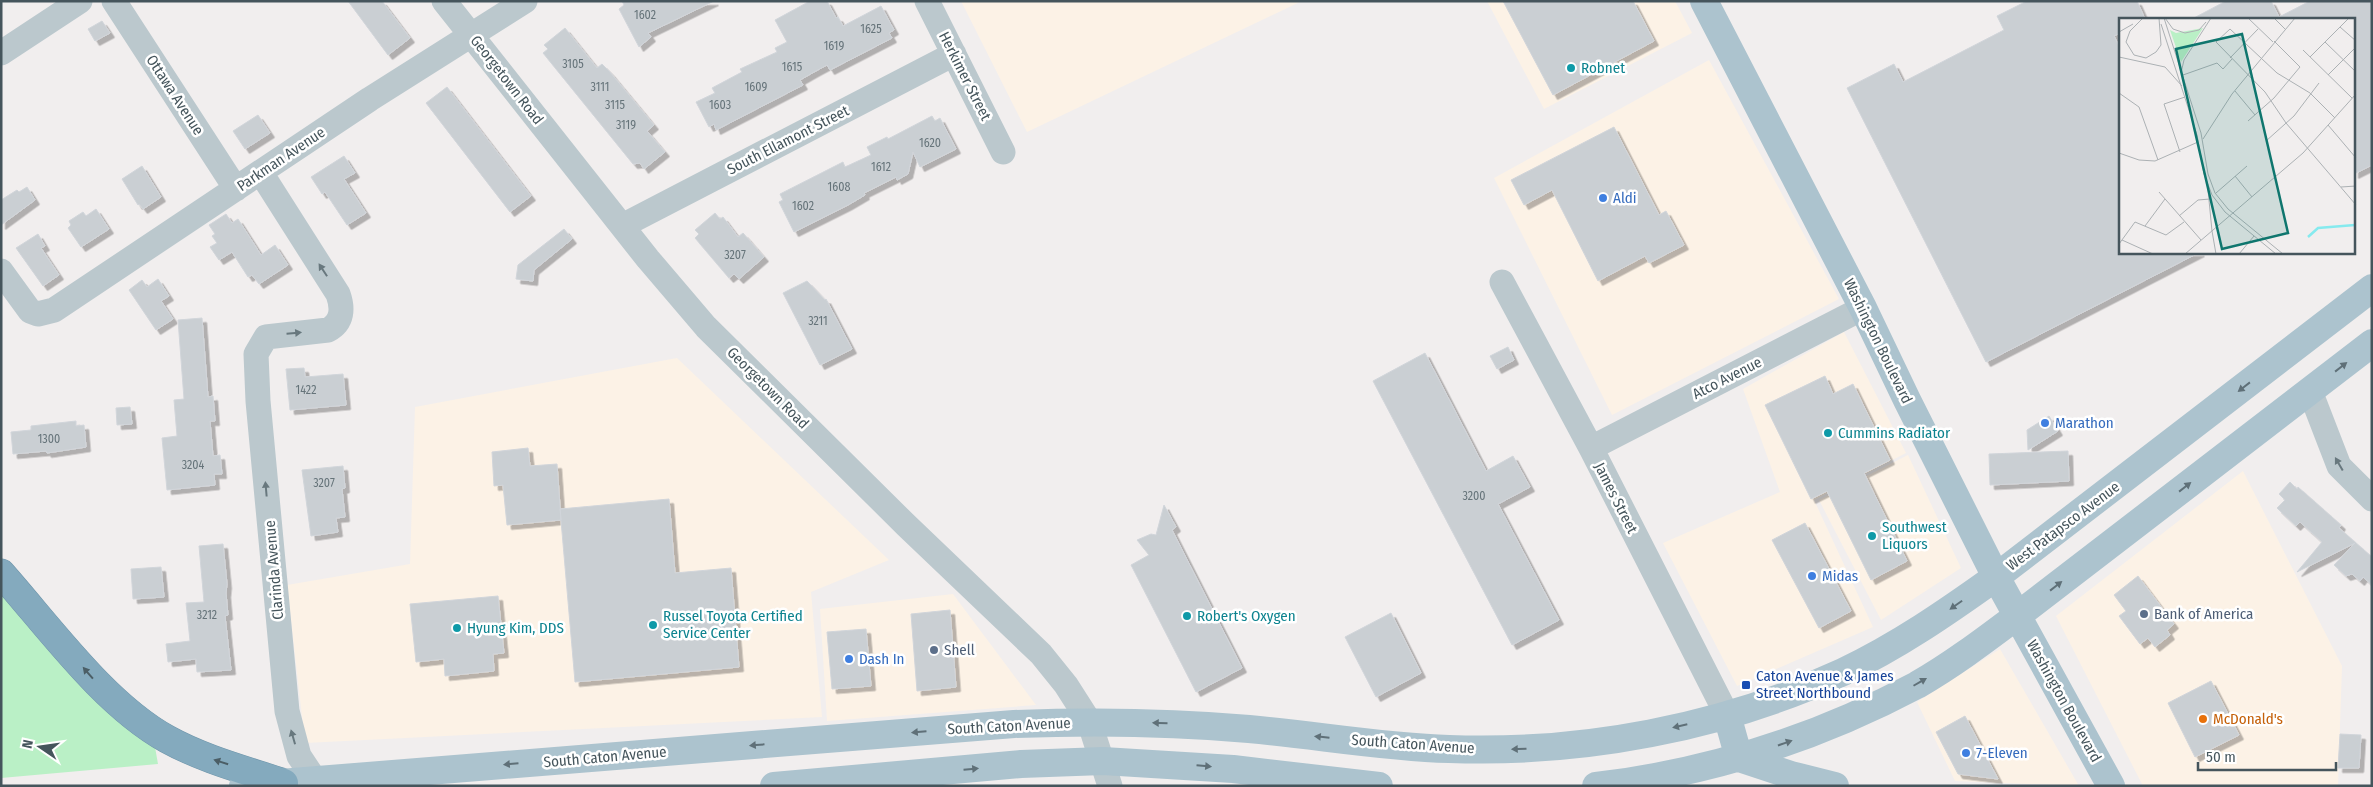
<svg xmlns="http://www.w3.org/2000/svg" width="2373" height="787" font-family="'Fira Sans Condensed',sans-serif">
	<defs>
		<filter id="shadow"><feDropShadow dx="4.5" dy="4.5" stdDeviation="0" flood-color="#0004"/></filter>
	</defs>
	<rect width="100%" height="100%" fill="#f1eeee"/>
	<!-- commercial -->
	<path fill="#fcf2e6" d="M961,1H1302L1027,132Z
		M1487,1H1675L1692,33L1544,109Z
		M1709,60L1839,299L1612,415L1494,178Z
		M1844,332L1906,453L1814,500L1873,627L1737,686L1663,543L1780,492L1743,389Z
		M677,358L889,560L811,592L822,717L305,743L287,585L410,564L415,407Z
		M1908,455L1961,568L1881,620L1819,500Z
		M2243,471L2342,666L2338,786H2143L2056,616Z
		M953,594L1036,705L827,721L820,609Z
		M2000,649L2079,786L1955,781L1917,702Z"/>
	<!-- green -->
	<path fill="#baf0c6" d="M1,593L118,721L155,747L158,764L1,778Z"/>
	<!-- building -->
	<path fill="#cacfd3" stroke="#d1d5da" filter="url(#shadow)" d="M348,1H382L410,38L388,55Z
		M622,1H714L648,33L651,37L639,47L619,9L624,5Z
		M810,1H827L836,18L838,17L843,26L881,6L894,30L889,33L892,38L830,70L827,65L814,72L800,80L803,85L716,130L714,124L709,127L696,102L715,93L712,88L742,72L740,69L777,52L775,48L787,42L775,20Z
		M1503,1H1633L1654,41L1553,95Z
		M2027,1H2137L2145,19H2120V33L2114,36L2120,48V252H2200L1986,362L1847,88L1894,64L1903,82L2004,30L1997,16Z
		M2226,1H2271L2279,17L2310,1H2372V165L2354,174V19H2192Z
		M102,21L110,33L95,41L88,29Z
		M565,28L597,68L602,64L609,71L654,125L647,131L665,152L644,169L640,163L633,164L543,53L548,49L544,45Z
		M447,87L531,196L510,212L426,103Z
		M258,115L270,133L245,149L233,131Z
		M932,116L935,121L940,118L956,149L920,167L913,152L908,174L897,180L896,177L864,193L865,195L848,205L794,232L779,202L783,200L780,194L843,162L845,167L871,155L867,147L887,137L888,139Z
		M1614,127L1659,215L1666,211L1684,245L1649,263L1645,256L1598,281L1552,190L1524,205L1511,180Z
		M344,156L355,173L344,179L366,213L347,225L325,192L322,194L311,177Z
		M142,166L161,197L143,209L139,204L138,205L122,179Z
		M27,187L35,200L1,225V200L17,190L19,192Z
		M96,209L109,229L81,247L68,228L71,225L69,221L83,212L86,216Z
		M715,213L720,219L723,217L738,237L743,233L764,257L739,279L734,274L729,278L695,238L699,234L695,230Z
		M226,214L232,223L238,219L261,255L275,245L288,265L259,284L252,275L248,277L232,252L219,260L210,247L217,243L212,236L215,234L209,225Z
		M564,229L572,239L534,270L533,281L516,279L518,265Z
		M38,234L45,246L41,248L59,275L43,286L16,248Z
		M158,279L169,296L161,301L173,319L156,330L129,290L142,280L147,287Z
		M807,281L825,300L826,299L852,349L820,365L783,293Z
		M202,318L208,397L213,396L215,421H210L213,456L220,455L222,474H214L215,485L167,490L162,438L177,436L174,400L184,399L178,320Z
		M1508,347L1514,360L1497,369L1490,356Z
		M1425,353L1486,471L1513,456L1530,487L1498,504L1559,620L1512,645L1373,381Z
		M304,368L305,377L343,374L346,405L290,410L286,369Z
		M1825,376L1833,394L1853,384L1890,460L1864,473L1907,561L1871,580L1827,491L1811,499L1765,405Z
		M130,407L132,424L117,425L116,408Z
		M2049,416L2058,431L2028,450L2027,430Z
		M76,421V426L84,425L86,447L47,453L46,451L13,454L11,432L31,430V426Z
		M528,448L530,466L557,464L561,520L507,525L503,485L494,486L492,452Z
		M2068,451L2069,481L1990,485L1989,454Z
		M343,466L345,488L342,489L345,517L336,518L338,532L311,536L302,470Z
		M2290,482L2297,489L2298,487L2341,525L2339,528L2372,557V585L2363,577L2360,581L2352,574L2346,576L2334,565L2355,543L2297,572L2322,542L2300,522L2296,526L2277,508L2285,500L2279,494Z
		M669,499L675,573L731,568L739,667L575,682L560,509Z
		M1164,505L1176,527L1172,530L1242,668L1196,692L1131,565L1149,555L1137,540L1151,534L1156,535Z
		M1805,523L1851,611L1819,628L1772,540Z
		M223,544L227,584L226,593L228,615L225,616L231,670L197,672L196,659L168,662L166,644L190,641L186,603L204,602L199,546Z
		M161,567L164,597L133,599L131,569Z
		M2138,576L2174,624L2167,630L2170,635L2155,647L2148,638L2140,644L2119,616L2126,611L2114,595Z
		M498,596L504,653L493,654L494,671L445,676L444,659L416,662L410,604Z
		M950,610L956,687L917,691L911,614Z
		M1391,613L1421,673L1376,697L1345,637Z
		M866,629L871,686L832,689L827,632Z
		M2211,681L2239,735L2195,757L2168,703Z
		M1965,716L1998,779L1958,774L1936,732Z
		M2340,734L2361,735L2359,768H2338Z"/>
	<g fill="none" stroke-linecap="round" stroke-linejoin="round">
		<defs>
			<path id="highway" d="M1,573C49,627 104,704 167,739C203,759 245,770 284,783"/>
		</defs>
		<!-- highway casing -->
		<use href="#highway" stroke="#6f95aa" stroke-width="29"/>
		<!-- minor -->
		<path stroke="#bbc8cd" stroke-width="25" d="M114,1L236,189
			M444,1L648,259L706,327L907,526L1041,654L1066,685L1089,721L1110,786
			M927,1L1003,152
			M1,53L80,1
			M261,173L338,294C343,308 343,322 328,330L266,337L256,354L258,401L287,711L299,756L315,780
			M622,226L954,54
			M1,271L30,311L38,314L54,310L370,99L525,1
			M1502,282L1591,448L1727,715
			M2310,391L2339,466L2372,499
			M1591,448L1863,308"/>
		<!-- major -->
		<path stroke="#acc3ce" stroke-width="28" d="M1704,1L1863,308L1907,400L1996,577L2111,786
			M1727,715L1739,758
			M1739,758L1791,775L1835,786
			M243,786L1014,724C1093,721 1171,722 1249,729C1316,735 1382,747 1449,749C1582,754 1721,728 1843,672C1898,646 1947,612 1996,577L2372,288
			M774,786L1021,764L1103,761L1233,769L1379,786
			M1596,786C1708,773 1817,738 1917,685C1952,665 1985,640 2017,616L2372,343"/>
		<!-- highway -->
		<use href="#highway" stroke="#84aabe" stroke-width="28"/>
	</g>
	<!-- one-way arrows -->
	<defs><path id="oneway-solid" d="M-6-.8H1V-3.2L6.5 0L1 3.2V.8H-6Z" transform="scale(1.25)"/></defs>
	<g fill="#68787e">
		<use href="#oneway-solid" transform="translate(323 270) rotate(-123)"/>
		<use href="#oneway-solid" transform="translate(294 333) rotate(-5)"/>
		<use href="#oneway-solid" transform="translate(2339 464) rotate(-120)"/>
		<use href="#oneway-solid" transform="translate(266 489) rotate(-95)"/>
		<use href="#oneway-solid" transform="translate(293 737) rotate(-106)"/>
	</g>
	<g fill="#5f7078">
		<use href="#oneway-solid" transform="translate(2341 367) rotate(-38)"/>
		<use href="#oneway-solid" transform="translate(2244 387) rotate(142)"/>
		<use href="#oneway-solid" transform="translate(2185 487) rotate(-38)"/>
		<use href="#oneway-solid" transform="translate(2056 586) rotate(-38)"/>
		<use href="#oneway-solid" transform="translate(1956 605) rotate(145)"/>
		<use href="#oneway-solid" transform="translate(1920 682) rotate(-30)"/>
		<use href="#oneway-solid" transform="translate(1160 723) rotate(-179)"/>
		<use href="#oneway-solid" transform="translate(1680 726) rotate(167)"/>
		<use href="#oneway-solid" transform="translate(919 732) rotate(175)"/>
		<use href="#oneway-solid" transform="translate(1322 737) rotate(-174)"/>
		<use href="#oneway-solid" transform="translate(1785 743) rotate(-19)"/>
		<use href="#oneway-solid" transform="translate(757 745) rotate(175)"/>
		<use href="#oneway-solid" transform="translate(1519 749) rotate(178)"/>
		<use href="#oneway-solid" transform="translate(511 764) rotate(175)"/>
		<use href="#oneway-solid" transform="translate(1204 766) rotate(5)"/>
		<use href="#oneway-solid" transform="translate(971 769) rotate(-5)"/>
	</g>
	<g fill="#4b5e66">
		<use href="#oneway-solid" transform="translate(88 673) rotate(-131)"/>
		<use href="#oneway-solid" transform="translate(221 762) rotate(-162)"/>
	</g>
	<!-- markers -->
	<g fill="#0f9aa8" stroke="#fff" stroke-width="2">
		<circle cx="1571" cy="68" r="5"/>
		<circle cx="1828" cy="433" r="5"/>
		<circle cx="1872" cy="536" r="5"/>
		<circle cx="1187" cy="616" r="5"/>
		<circle cx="653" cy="625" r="5"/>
		<circle cx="457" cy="628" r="5"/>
	</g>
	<g fill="#3f7fe0" stroke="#fff" stroke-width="2">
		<circle cx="1603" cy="198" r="5"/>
		<circle cx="2045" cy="423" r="5"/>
		<circle cx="1812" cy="576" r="5"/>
		<circle cx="849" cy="659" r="5"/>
		<circle cx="1966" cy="753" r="5"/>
	</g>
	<g fill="#5c6f8a" stroke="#fff" stroke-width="2">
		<circle cx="2144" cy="614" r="5"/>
		<circle cx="934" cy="650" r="5"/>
	</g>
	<rect fill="#1a4fb4" stroke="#fff" stroke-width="2" x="1741" y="680" width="10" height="10" rx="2.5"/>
	<circle fill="#e8710a" stroke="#fff" stroke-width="2" cx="2203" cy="719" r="5"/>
	<g text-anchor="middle" stroke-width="5" stroke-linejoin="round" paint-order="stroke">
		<!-- number labels -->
		<g font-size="12" fill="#66747a">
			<text x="645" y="19">1602</text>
			<text x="871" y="33">1625</text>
			<text x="834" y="50">1619</text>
			<text x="573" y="68">3105</text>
			<text x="792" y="71">1615</text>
			<text x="600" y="91">3111</text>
			<text x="756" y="91">1609</text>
			<text x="615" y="109">3115</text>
			<text x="720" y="109">1603</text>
			<text x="626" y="129">3119</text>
			<text x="930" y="147">1620</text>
			<text x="881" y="171">1612</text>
			<text x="839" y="191">1608</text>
			<text x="803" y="210">1602</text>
			<text x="735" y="259">3207</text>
			<text x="818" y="325">3211</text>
			<text x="306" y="394">1422</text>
			<text x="49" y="443">1300</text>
			<text x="193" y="469">3204</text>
			<text x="324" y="487">3207</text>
			<text x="1474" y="500">3200</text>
			<text x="207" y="619">3212</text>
		</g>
		<!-- culture labels -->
		<g font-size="15" fill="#0d838f" stroke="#fff" text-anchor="start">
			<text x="1581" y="73">Robnet</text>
			<text x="1838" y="438">Cummins Radiator</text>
			<text x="1882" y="532">Southwest<tspan x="1882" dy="17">Liquors</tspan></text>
			<text x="663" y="621">Russel Toyota Certified<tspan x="663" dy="17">Service Center</tspan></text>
			<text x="1197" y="621">Robert's Oxygen</text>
			<text x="467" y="633">Hyung Kim, DDS</text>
		</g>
		<!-- street labels -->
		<g font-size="15" fill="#45555c" stroke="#fff">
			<text transform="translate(965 76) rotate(63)" y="5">Herkimer Street</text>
			<text transform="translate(507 80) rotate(52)" y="5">Georgetown Road</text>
			<text transform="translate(175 95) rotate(57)" y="5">Ottawa Avenue</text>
			<text transform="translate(788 140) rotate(-27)" y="5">South Ellamont Street</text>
			<text transform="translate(281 159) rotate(-34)" y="5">Parkman Avenue</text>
			<text transform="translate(1878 341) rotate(64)" y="5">Washington Boulevard</text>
			<text transform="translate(1727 378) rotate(-27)" y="5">Atco Avenue</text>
			<text transform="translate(768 388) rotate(45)" y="5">Georgetown Road</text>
			<text transform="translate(1616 498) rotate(63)" y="5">James Street</text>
			<text transform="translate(2063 526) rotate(-37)" y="5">West Patapsco Avenue</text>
			<text transform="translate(274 570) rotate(-95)" y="5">Clarinda Avenue</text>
			<text transform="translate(2064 701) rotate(61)" y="5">Washington Boulevard</text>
			<text transform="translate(1009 726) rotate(-3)" y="5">South Caton Avenue</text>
			<text transform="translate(1413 744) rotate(4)" y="5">South Caton Avenue</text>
			<text transform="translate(605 757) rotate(-5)" y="5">South Caton Avenue</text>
		</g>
		<!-- shop labels -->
		<g font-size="15" fill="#366cbe" stroke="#fff" text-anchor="start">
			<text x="1613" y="203">Aldi</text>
			<text x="2055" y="428">Marathon</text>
			<text x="1822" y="581">Midas</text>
			<text x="859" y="664">Dash In</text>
			<text x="1976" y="758">7-Eleven</text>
		</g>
		<!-- service labels -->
		<g font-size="15" fill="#4e5e75" stroke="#fff" text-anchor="start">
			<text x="2154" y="619">Bank of America</text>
			<text x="944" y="655">Shell</text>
		</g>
		<!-- transit labels -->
		<g font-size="15" fill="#164399" stroke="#fff" text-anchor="start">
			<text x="1756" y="681">Caton Avenue &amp; James<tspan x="1756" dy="17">Street Northbound</tspan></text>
		</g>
		<!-- food labels -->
		<g font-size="15" fill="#c56008" stroke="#fff" text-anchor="start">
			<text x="2213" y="724">McDonald's</text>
		</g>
	</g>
	<!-- overview -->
	<g transform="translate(2119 18)">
		<rect width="236" height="236" fill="#f1eeee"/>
		<path d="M84,10L62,44L51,12L57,15Z" fill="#baf0c6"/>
		<path fill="none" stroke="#86eaee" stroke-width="2.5" d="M189,219L199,210L236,207"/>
		<path fill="none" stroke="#acb1b4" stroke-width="1" d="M24,0L11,13L7,24L15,37L27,40L37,34L42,27L40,0M45,0L82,115L89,156L96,175L109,191L164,236M46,0L54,11L66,15L80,12L87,4M129,0L154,24M155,0L166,11M42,6L78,117L85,156L93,177L106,194L157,236M221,9L237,23M0,14L14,6M206,24L237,54M184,32L233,80M0,39L46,49L63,68M191,39L230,0M111,40L139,11M62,55L65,42L92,0M64,57L98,45L104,51L113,41M209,57L237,29M116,73L136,97M0,75L20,89L39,142M216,100L191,75L158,55L111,11L97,24L146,74L167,105L237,187M129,103L155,80L181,49L155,23M209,107L237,140M84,121L113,76L176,0M147,123L175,98L200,65M61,134L45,86L66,79M0,135L20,142L36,143L79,124M116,158L133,179M222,169L237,168M89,172L93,213M40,174L82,222M97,175L128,148M60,198L79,182L91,181M26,208L46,181M93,213L97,236M3,222L34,236M0,226L16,204L47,217L65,204M66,236L184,135L237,76M120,236L135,218"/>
		<path fill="#0f766e" fill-opacity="0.15" stroke="#0f766e" stroke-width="2.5" d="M123,16L169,215L103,231L57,31Z"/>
		<rect width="236" height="236" fill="none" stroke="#45555c" stroke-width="2.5"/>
	</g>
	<!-- border -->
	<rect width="2373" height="787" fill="none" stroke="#45555c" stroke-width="5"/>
	<!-- north arrow -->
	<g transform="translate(40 747) rotate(283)" stroke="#ffffff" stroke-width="4" paint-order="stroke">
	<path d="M0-4L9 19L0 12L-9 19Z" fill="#45555c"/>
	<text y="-8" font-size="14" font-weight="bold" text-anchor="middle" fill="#45555c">N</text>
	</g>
	<!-- scale -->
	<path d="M2198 762v8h138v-8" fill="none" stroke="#45555c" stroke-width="2.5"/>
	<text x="2206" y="762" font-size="15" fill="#45555c" stroke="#ffffff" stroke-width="4" paint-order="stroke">50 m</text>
</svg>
